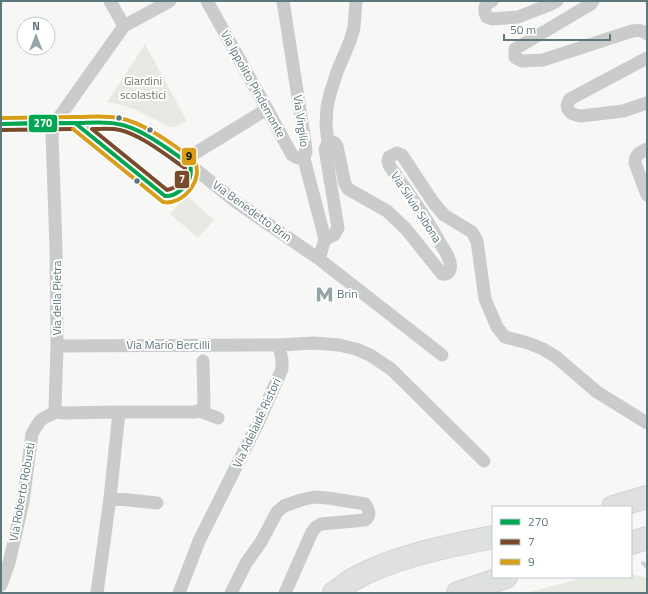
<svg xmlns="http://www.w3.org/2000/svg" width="648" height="594" font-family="'Titillium Web',sans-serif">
	<rect width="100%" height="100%" fill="#f7f7f6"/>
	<!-- green -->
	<path fill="#e7e9e3" d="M145,44L187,121L175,127H170L136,110L122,105L107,102Z
		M186,195L214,220L198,238L170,214Z
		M631,574L647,578V593H526L586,577H631Z"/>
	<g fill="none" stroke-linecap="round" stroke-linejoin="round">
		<!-- stream -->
		<path stroke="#cad6d6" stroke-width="4" d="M643,563L647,567"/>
		<!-- minor-tunnel -->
		<path stroke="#d1d7d8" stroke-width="13" stroke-dasharray="13 6" stroke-linecap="butt" d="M1,124L40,123"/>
		<defs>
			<path id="motorway" d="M613,507L647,497
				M631,543L647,538
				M334,593C340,589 346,584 352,580C395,556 445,547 493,537
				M458,593L506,577"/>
		</defs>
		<!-- motorway casing -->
		<use href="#motorway" stroke="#d2d3d3" stroke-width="24"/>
		<!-- minor -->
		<path stroke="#cacccc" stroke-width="13" d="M110,1L124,26
			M207,1L267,109L292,155L298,158L304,159
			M283,1L305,142L306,151L304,159L325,239
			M492,1L487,4L485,7V13L487,17L492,19L518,17L549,5L557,1
			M593,1L591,4L515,49V57L518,59L522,61L543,60L632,31C638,30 642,30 647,34
			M647,58L570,99C563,109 571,115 581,116L623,111L647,103
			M40,123H117L128,126L143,134L184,160L236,202L319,259L442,355
			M328,143L332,142L335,143L337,146L345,184L348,189L387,211L406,229L442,274C451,276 452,266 449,259C447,253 443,248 440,243C425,215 406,190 389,165L388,161L389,157L397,153L402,155L433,202L444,215L472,232L477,241L485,299L497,327L505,337L528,343L543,349L556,357L597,392L647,423
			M647,149C640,152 635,155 635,163L647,195
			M184,160L267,109
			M319,259L325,239L334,235L338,228L325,149L328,143L326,125L327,107L330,94L337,72L350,41L354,28L356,1
			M57,346L279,345L314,343L339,345L356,349L370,355L391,369L484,461
			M199,411L218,418
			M119,412H195C199,411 202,410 204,405L203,361
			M110,498L157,503
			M1,585L9,563L23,502L32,434C40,419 41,418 57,412V410
			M97,593L110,498L119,412L62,413L59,412L55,408L57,346L56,248L52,135L55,123L124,26L170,1
			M179,593L199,541L259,421L282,369V360L279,345
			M231,593L246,563L261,542L277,512L284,506L301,500L314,497L328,498L365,504C369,509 371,516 365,520L321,524L316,527L312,532L285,593"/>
		<!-- motorway -->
		<use href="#motorway" stroke="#dfe0e0" stroke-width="22"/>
		<defs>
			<path id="bus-1" d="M33,123H75L1,124Z
				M75,123C89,123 104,121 118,124C142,128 170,151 190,164C191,168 191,173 190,177C187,187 175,197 165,196Z"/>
			<path id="bus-2" d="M92,129C101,129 111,128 120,130C141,135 166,155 185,168C185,178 178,188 167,190Z
				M1,130L73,129"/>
			<path id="bus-3" d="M1,118L75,117
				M73,129L163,202C183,206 205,179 194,160C174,145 143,122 119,118C104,115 89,117 75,117"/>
		</defs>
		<!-- bus-1 casing -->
		<use href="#bus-1" stroke="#fff" stroke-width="7"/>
		<!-- bus-2 casing -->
		<use href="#bus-2" stroke="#fff" stroke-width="7"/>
		<!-- bus-3 casing -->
		<use href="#bus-3" stroke="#fff" stroke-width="7"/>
		<!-- bus-1 -->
		<use href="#bus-1" stroke="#00a651" stroke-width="4"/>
		<!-- bus-2 -->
		<use href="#bus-2" stroke="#7a4b2a" stroke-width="4"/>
		<!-- bus-3 -->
		<use href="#bus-3" stroke="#d89d19" stroke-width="4"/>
	</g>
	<!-- icons -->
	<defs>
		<symbol id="metro-bare" viewBox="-9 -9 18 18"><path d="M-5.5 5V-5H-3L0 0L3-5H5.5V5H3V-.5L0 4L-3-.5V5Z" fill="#94a4a7" stroke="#fff" stroke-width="2.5" paint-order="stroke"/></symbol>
	</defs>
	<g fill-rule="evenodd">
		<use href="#metro-bare" x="312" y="282" width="25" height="25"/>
	</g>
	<!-- markers -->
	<g fill="#5e777c" stroke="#fff" stroke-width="1.5">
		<circle cx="119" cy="118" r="3.5"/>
		<circle cx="150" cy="130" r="3.5"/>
		<circle cx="137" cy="181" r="3.5"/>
	</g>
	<g text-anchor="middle" stroke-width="4" stroke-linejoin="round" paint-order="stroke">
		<!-- park labels -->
		<g font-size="12" fill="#6c7961" stroke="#fff">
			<text x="143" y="85">Giardini<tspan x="143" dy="14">scolastici</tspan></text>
		</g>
		<!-- street labels -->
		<g font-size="12" fill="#5e777c" stroke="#fff">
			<text transform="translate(253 84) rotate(61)" y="4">Via Ippolito Pindemonte</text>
			<text transform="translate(301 121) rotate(82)" y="4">Via Virgilio</text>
			<text transform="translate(416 207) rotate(57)" y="4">Via Silvio Sibona</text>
			<text transform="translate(252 211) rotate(36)" y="4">Via Benedetto Brin</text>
			<text transform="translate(57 298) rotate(-90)" y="4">Via della Pietra</text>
			<text x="168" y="349">Via Mario Bercilli</text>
			<text transform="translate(257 423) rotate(-65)" y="4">Via Adelaide Ristori</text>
			<text transform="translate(22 492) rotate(-80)" y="4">Via Roberto Robusti</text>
		</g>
		<!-- poi labels -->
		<g font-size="12" fill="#5e777c" stroke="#fff" text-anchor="start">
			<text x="337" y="298">Brin</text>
		</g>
	</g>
	<g stroke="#fff" stroke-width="1.5">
		<rect x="28" y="114" width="30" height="19" rx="4" fill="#00a651"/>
		<rect x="181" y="147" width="16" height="19" rx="4" fill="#d89d19"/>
		<rect x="174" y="170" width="16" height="19" rx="4" fill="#7a4b2a"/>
	</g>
	<g font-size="11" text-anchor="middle" font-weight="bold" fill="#fff">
		<text x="43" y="127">270</text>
		<text x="182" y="183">7</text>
	</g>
	<g font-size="11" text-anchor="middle" font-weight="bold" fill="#111">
		<text x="189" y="160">9</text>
	</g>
	<!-- border -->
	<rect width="648" height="594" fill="none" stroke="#5e777c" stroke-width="4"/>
	<!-- legend -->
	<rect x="492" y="506" width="140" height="72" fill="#ffffff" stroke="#bfc9cb"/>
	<rect x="500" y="519" width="20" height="6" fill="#00a651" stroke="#bfc9cb"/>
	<text x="528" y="526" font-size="12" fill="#5e777c">270</text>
	<rect x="500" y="539" width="20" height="6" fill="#7a4b2a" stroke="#bfc9cb"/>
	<text x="528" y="546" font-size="12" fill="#5e777c">7</text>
	<rect x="500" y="559" width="20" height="6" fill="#d89d19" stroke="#bfc9cb"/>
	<text x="528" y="566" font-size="12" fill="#5e777c">9</text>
	<!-- north arrow -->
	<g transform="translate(36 36)"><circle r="19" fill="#ffffff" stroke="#bfc9cb"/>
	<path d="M0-3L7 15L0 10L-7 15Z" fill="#94a4a7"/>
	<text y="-6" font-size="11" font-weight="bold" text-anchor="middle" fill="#5e777c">N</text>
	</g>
	<!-- scale -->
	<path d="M504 34v6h106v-6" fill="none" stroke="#5e777c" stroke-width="2"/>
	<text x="510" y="34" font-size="12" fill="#5e777c" stroke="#ffffff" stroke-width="3" paint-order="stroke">50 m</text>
</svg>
